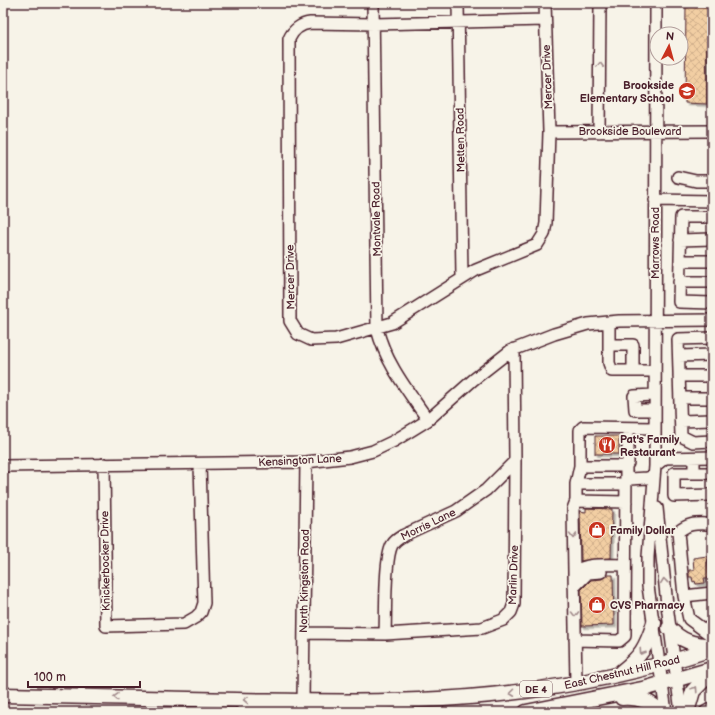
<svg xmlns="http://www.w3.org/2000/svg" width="715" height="715" font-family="'Balsamiq Sans',sans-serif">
	<defs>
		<pattern id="building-cross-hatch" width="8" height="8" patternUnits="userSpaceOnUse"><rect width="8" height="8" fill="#f2cea3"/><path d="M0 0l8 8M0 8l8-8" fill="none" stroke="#d1b08c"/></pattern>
		<filter id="shadow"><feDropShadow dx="2.5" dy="2.5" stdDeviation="0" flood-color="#0004"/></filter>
	</defs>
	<rect width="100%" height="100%" fill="#f7f3e8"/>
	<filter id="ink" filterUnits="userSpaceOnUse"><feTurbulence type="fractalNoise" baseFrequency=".025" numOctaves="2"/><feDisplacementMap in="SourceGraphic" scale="8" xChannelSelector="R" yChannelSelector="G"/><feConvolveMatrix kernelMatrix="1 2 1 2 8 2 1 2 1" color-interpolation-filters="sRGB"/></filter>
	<g filter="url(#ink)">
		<!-- building -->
		<path fill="url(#building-cross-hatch)" stroke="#4a1f2b" filter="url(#shadow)" d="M686,3H712V48H707V104L685,103Z
			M595,436H619V454H595Z
			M586,508L612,509L611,558L581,561L580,511L586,512Z
			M707,556L709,578H704L705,583L696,584L695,581L693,582L692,577H689V570H694L693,558Z
			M607,575H613L614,625L582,626L581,590L591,580L602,579Z"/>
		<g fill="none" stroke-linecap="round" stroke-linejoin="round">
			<defs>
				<path id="minor" d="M373,3L377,329C386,364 408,391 428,420
					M458,3L462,278
					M545,3L549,132L546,223L544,234L537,245L476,270L392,323L336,339L311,340L298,334L290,321L289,39C293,30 301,24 310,23L374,24L545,20
					M656,3L655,466L648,557V586L666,712
					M549,132L712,131
					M599,132L600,3
					M678,177L696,181H712
					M655,200L712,201
					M712,217H681L679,302L712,303
					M680,240L712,239
					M680,261H712
					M679,282H712
					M609,322V363L612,371H654
					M712,338L678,339L681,436L693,442L712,441
					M609,345H633V371
					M679,356L712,355
					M679,376H712
					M680,398H712
					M654,410H635L634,396L654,395
					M681,421L712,420
					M694,458V473H674V496L712,495
					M104,464L106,626L184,624L196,617L201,612L204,603L200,464
					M3,466L306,462L350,457L373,451L394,441L428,420L473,380L510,351L554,334L588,324L619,321L712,320
					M580,466V430L583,427L654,428
					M655,466L665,458L712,457
					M694,473H712
					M626,475L630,479L647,478L654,476
					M576,484L580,466H626L628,463V428
					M576,501L626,502
					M657,508L667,605L681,712
					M712,524C697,524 690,522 678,532L684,596L689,619L712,636
					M574,572L573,509L576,501V484H626
					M574,587L588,573L601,572
					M684,596L712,593
					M304,633L385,634L482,628L503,620L511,612L514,604L515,461L514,349
					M385,634C386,615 384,560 392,545C395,540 399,538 404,535L456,511L486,490L515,461
					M575,640L619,641L625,636L626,466
					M576,683L574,572C588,562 609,565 625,565
					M303,701L306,462
					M705,712L712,708"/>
				<path id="major" d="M669,628C682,642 693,644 712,646
					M621,672C641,656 646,648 654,623
					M3,695C81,697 159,698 236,700C297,701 359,703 419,700C518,696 618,680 712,649
					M622,698C637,697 650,700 660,712
					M243,712L291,711L303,701
					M311,712L365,709
					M526,712L647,688L712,669
					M687,712L693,691L712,672"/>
			</defs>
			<!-- minor casing -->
			<use href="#minor" stroke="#4a1f2b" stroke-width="14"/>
			<!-- major casing -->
			<use href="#major" stroke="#4a1f2b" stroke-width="17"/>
			<!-- minor -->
			<use href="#minor" stroke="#f7f3e8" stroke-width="11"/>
			<!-- major -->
			<use href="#major" stroke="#f7f3e8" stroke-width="14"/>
		</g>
		<!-- one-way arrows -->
		<defs><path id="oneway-chevron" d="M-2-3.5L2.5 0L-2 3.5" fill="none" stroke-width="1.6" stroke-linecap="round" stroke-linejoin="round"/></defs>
		<g stroke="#a0898a">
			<use href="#oneway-chevron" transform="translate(600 65) rotate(-89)"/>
			<use href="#oneway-chevron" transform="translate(573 536) rotate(89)"/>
			<use href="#oneway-chevron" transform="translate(664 581) rotate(-96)"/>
			<use href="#oneway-chevron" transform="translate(575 614) rotate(89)"/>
			<use href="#oneway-chevron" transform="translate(642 652) rotate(124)"/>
			<use href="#oneway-chevron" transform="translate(695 689) rotate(-56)"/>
			<use href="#oneway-chevron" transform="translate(512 693) rotate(173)"/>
			<use href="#oneway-chevron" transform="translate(116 697) rotate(-179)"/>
			<use href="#oneway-chevron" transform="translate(246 700) rotate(-179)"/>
		</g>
	</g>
	<!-- icons -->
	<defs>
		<symbol id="school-disc" viewBox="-11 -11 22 22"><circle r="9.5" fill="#c8321e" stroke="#f7f3e8"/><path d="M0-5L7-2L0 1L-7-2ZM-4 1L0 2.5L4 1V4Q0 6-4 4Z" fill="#fff"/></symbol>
		<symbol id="restaurant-disc" viewBox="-11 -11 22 22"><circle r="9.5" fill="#c8321e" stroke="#f7f3e8"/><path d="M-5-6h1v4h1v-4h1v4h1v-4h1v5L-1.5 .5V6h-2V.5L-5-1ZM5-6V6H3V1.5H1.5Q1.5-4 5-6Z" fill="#fff"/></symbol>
		<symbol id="shop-disc" viewBox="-11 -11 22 22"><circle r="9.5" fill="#c8321e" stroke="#f7f3e8"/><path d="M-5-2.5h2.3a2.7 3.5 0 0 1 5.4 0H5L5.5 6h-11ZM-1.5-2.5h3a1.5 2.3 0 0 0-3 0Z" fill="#fff"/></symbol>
	</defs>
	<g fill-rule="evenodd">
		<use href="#school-disc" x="677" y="81" width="20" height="20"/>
		<use href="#restaurant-disc" x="597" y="435" width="20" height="20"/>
		<use href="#shop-disc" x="587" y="520" width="20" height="20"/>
		<use href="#shop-disc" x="587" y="595" width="20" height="20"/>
	</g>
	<g text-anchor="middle" stroke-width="3.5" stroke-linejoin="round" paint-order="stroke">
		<!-- shield labels -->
		<rect fill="#f7f3e8" stroke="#7e5f64" stroke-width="1" x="520" y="681" width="32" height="16" rx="3"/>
		<g font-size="10" font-weight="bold" fill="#4a1f2b">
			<text x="536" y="693">DE 4</text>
		</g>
		<!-- street labels -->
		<g font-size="11" fill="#4a1f2b" stroke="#f7f3e8">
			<text transform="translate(547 77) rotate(-92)" y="4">Mercer Drive</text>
			<text x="630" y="135">Brookside Boulevard</text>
			<text transform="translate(460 140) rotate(-91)" y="4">Metten Road</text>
			<text transform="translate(376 219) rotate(-91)" y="4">Montvale Road</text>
			<text transform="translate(655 243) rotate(-90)" y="4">Marrows Road</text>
			<text transform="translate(290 277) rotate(-91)" y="4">Mercer Drive</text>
			<text transform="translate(300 460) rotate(-3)" y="4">Kensington Lane</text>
			<text transform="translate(428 524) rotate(-26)" y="4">Morris Lane</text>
			<text transform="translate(105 561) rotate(-91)" y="4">Knickerbocker Drive</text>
			<text transform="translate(513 575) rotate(-88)" y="4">Marlin Drive</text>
			<text transform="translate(304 581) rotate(-89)" y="4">North Kingston Road</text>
			<text transform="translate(622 672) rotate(-13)" y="4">East Chestnut Hill Road</text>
		</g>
		<!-- poi labels -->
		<g font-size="11" font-weight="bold" fill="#4a1f2b" stroke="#f7f3e8" text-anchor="start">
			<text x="674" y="89" text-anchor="end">Brookside<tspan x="674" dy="13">Elementary School</tspan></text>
			<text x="620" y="443">Pat's Family<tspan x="620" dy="13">Restaurant</tspan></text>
			<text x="610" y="534">Family Dollar</text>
			<text x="610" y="609">CVS Pharmacy</text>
		</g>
	</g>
	<!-- margin -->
	<rect width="715" height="715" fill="none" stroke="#f7f3e8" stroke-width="16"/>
	<rect x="8" y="8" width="699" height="699" fill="none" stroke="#4a1f2b" stroke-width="1.5" filter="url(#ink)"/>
	<!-- north arrow -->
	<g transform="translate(669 46) rotate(6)"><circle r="19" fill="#f7f3e8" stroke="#b29e9c"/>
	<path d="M0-3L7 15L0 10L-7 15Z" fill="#c8321e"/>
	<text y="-6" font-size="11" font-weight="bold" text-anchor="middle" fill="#4a1f2b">N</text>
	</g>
	<!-- scale -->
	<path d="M28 681v6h112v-6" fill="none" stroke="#4a1f2b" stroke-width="2"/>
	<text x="34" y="681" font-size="12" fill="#4a1f2b" stroke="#f7f3e8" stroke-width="3" paint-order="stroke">100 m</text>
</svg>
